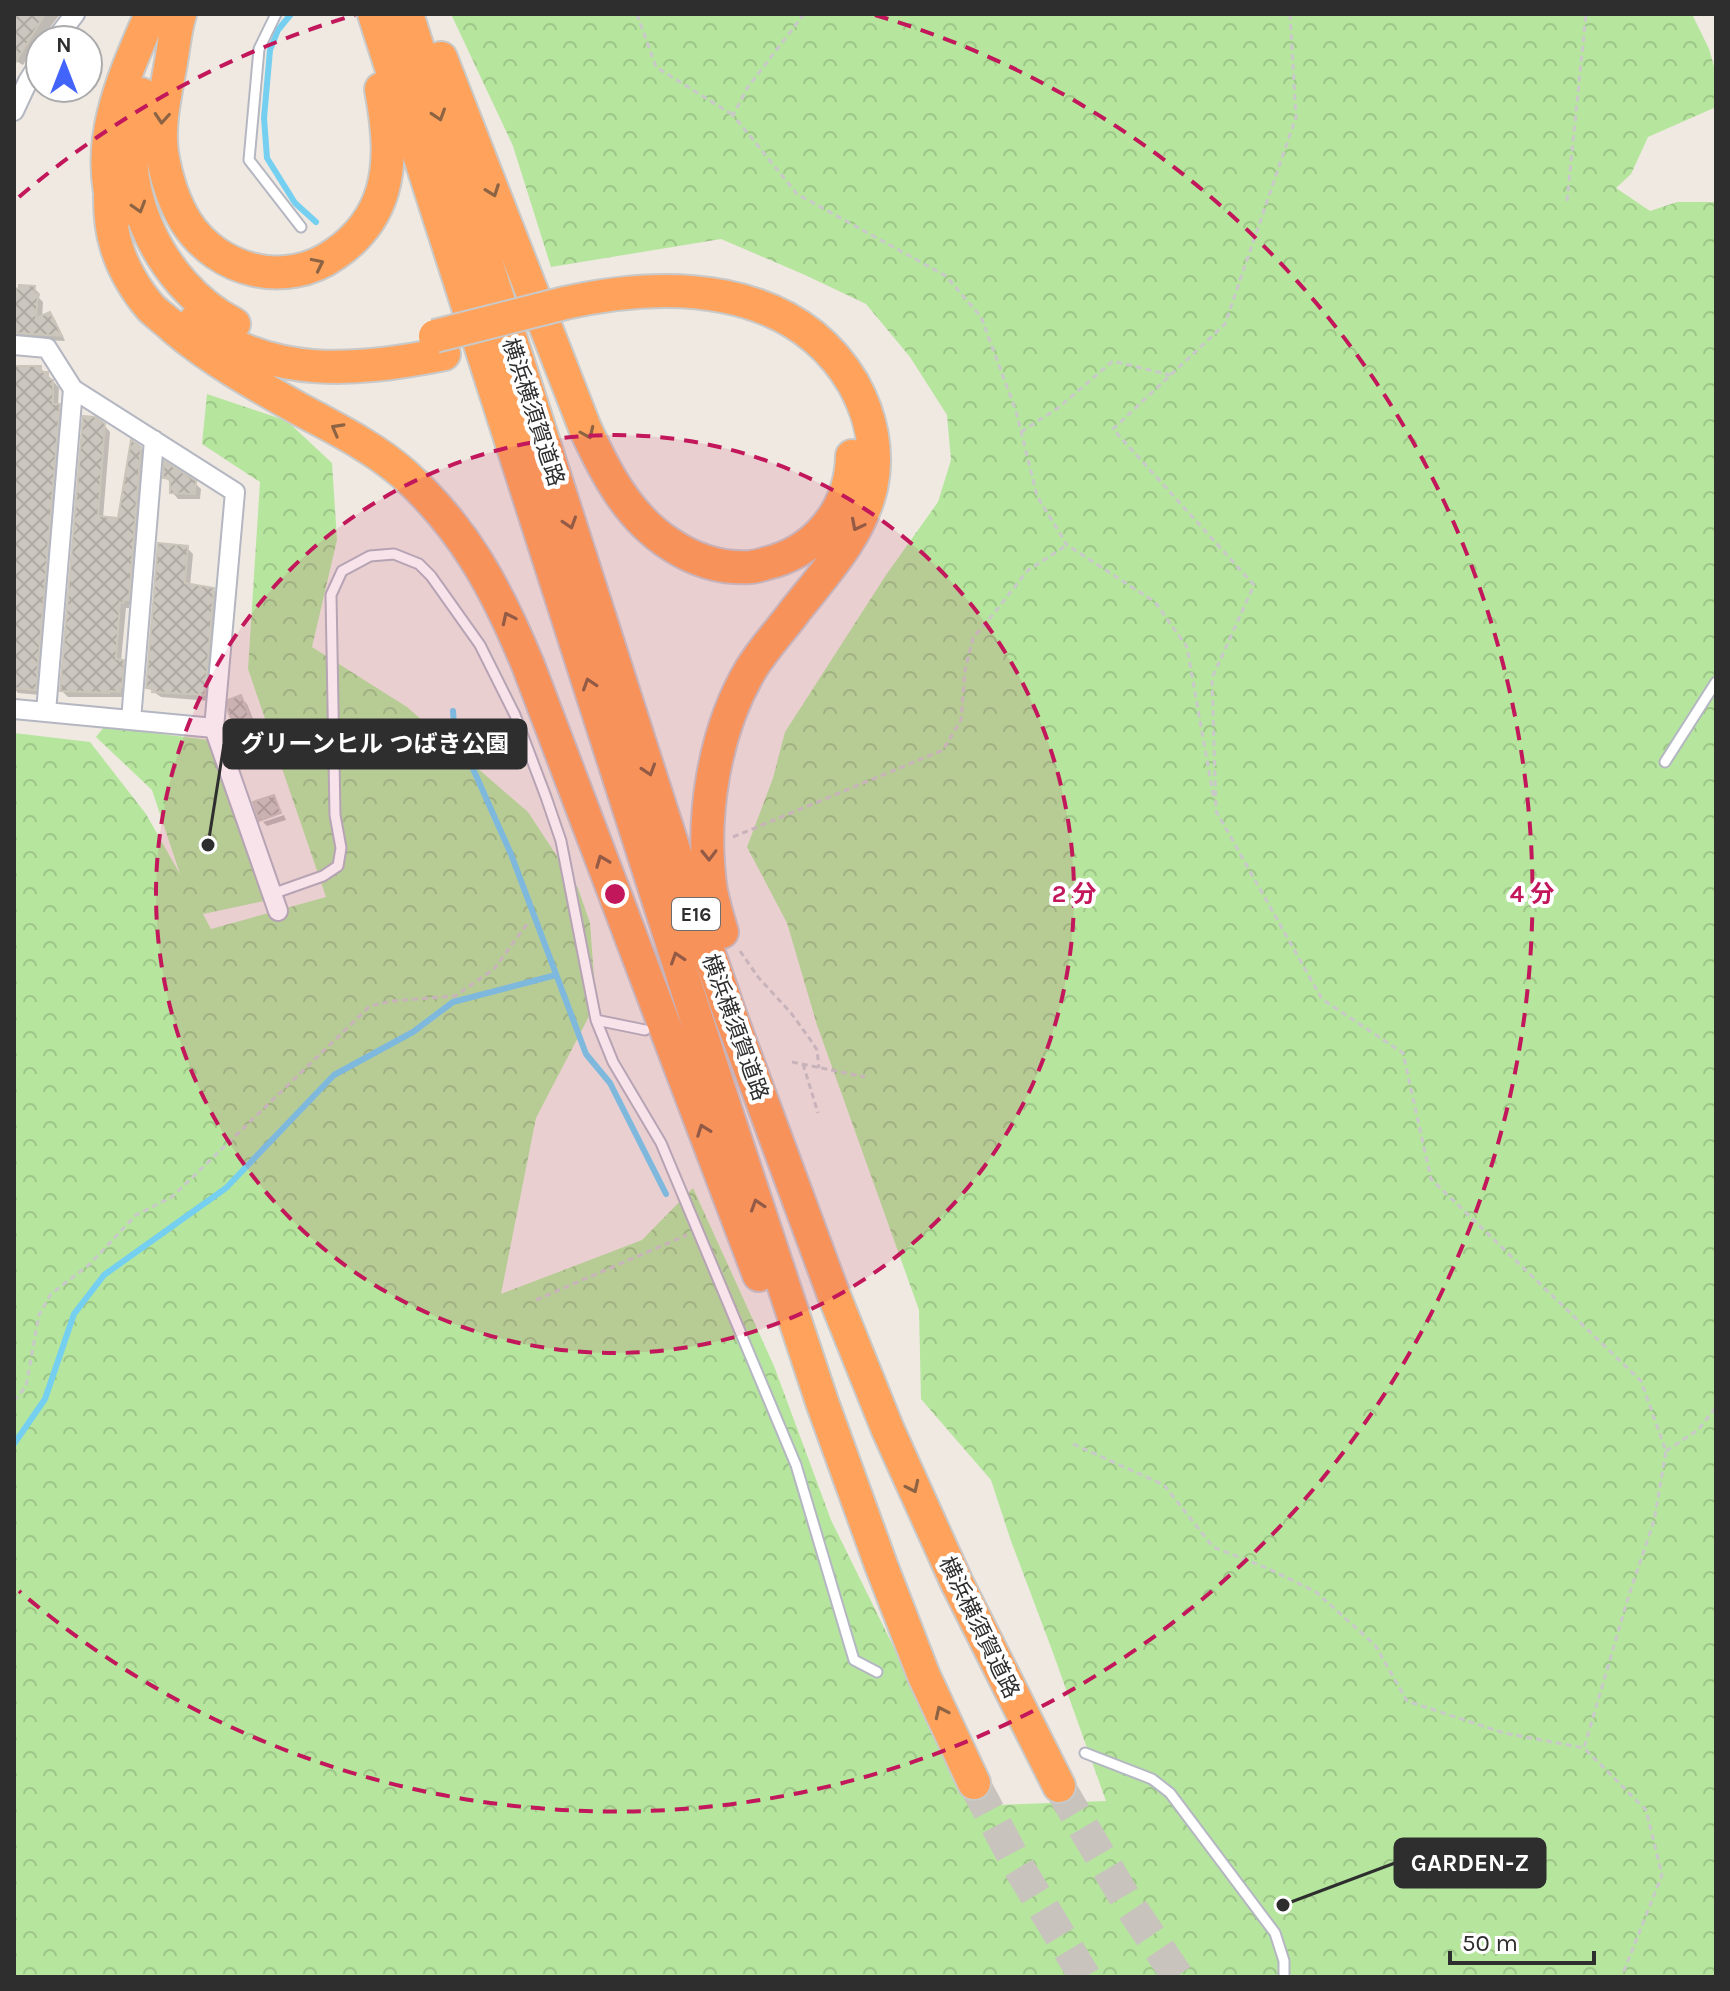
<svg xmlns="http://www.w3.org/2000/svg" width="1730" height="1991" font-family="Karla,'Noto Sans JP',sans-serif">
	<defs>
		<pattern id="forest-crowns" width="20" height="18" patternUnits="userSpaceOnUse" patternTransform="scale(2)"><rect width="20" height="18" fill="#b6e59e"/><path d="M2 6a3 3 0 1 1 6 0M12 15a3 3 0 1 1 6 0" fill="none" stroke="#9dc588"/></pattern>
		<pattern id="building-cross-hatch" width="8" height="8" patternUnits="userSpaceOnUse" patternTransform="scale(2)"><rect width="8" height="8" fill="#cbc7bf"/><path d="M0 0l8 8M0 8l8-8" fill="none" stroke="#afaba4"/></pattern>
	</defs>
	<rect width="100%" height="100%" fill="#efe9e1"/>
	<!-- forest -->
	<path fill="url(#forest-crowns)" d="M451,14H1692L1709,49L1716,73V107L1648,137L1631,174L1616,188L1650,211L1677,202H1716V1977H14V733L90,742L146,814L180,874L152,790L96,737L104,727L209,740L264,901L203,914L211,929L326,897L248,669L260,482L202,444L207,394L287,421L332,463L337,540L312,647L407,707L528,812L578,888L590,923L596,1003L536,1118L501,1294L642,1240L693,1188L774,1366L831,1520L972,1806L1106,1801L1052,1650L1011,1541L991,1480L921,1399L919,1310L817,1025L787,923L747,847L773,778L785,732L886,575L938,502L951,460L947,415L910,357L866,304L805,275L721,239L551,267L513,146Z"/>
	<!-- shadow -->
	<path fill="#0003" d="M14,14H60L46,33L44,31L23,65L16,61L14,65Z
		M34,288L40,294L39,298L43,302L42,318L49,314L55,320L65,341L18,339L14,336V290Z
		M14,368H40L47,374L59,388L58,406L65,412L41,695L18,693L14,688Z
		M104,425L110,432L103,518L120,520L140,448L147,455L134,606L129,605V608H126L121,661L129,668L125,697H68L62,691Z
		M165,477L195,483L201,489L200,499H178L172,492V484Z
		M187,548L193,554L190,586L213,590L220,596L210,701L161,697L148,688Z
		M241,698L247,704L265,749L246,756L240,750Z
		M284,815L286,820L267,826L263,822Z"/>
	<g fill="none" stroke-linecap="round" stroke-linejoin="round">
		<!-- stream -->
		<path stroke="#75cff0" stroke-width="6" d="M291,14L278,30L270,50L264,118L267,158L295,203L316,222
			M453,711L454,726L511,854L586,1054L610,1083L666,1194
			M14,1444L45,1399L74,1314L104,1275L226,1188L334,1075L413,1032L453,1002L556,975"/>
	</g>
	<!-- building -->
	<path fill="url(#building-cross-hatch)" stroke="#cbc5ba" stroke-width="2" d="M14,14H45L14,65Z
		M19,285L35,286L34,294H38L36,318L50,312L62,336L14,333V288L19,289Z
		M14,366H41V372H48V379L53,380V404H60L36,690L14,688Z
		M83,416L95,417L105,424L98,516L118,518L131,440L141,447L129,600H124L123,603L120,602L116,659L124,660L122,687H120V692L109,691V693L60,691Z
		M164,461L196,481L195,494L170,493V479L163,478Z
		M158,543L188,546L185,583L214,588L205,695L152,692L153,689L146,688Z
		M241,695L260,743L238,751L227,722L231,719L228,711V700Z
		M274,795L281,813L259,821L253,802Z"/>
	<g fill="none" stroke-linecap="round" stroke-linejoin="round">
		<!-- motorway-tunnel -->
		<path stroke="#c8c4bd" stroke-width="32" stroke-dasharray="32 16" stroke-linecap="butt" d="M974,1783L1018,1866L1085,1977
			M1059,1786L1128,1903L1178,1977"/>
		<defs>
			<path id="service" d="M276,14L259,49L249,160L301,227
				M1665,762L1716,682
				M272,894L323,876L338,866L341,848L335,815L331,595L342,571L370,556L394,554L419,564L431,576L480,645L515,715L546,797L561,841L596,1020L613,1062L661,1143L796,1465L854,1660L877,1672
				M596,1020L645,1030
				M1085,1753L1152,1779L1170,1793L1275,1933L1284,1961V1977"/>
			<path id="minor" d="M55,40L75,14
				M14,111L28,81L40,62
				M14,345L47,348L73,389L235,492L214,728L278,911
				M14,709L214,728
				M46,712L73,389
				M131,720L154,440"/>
			<path id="motorway" d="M180,14C175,30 174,46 171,62C166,92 158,122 162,153C166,177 173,201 186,222C218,272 286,289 335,254C357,239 374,218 382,192C392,158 387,123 381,89
				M374,14L727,1114L822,1402L881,1565L924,1676L974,1783
				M407,14L683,878L731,1017L833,1293L888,1430L957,1583L1059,1786
				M441,58L585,428C605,472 628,517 670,544C694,560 722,569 751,567C759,566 767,563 775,561C822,546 851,504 852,456
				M141,94C109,177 156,284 234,324
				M110,197C110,213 111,229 116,245C122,267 136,291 151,308C158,315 167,321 174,328C213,361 256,385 301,410C336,429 373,447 404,474C465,529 497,590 528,665L759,1275
				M116,215C92,145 123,78 151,14
				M565,303C667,280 793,282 853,383C871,415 879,452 871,488C860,536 825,573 795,611C781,630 764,648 751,669C714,731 700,819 711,891C714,905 718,919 722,932
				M194,322C272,379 354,372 444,354"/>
		</defs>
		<!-- service casing -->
		<use href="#service" stroke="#b4b7c1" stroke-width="13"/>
		<!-- minor casing -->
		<use href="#minor" stroke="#b4b7c1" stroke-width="22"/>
		<!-- motorway casing -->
		<use href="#motorway" stroke="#c9c9c9" stroke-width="36"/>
		<!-- path -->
		<path stroke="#c9c9c9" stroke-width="3" stroke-dasharray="6 4" stroke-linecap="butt" d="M637,14L656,67L733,115
			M804,14L748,87L733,115L797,194L946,276L981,317L1016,411L1037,496L1067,545L1155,602L1187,647L1214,800
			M1290,14L1296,117L1225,324L1113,429L1254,585L1212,678L1216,811L1322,999L1403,1053L1431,1179L1641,1381L1666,1451L1654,1521L1629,1595L1584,1748L1646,1810L1662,1875L1624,1971L1625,1977
			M1567,201L1586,14
			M1021,432L1058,408L1113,361L1170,375
			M733,837L943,750L961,720L965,670L973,638L995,612L1027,571L1067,545
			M740,951L758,977L791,1013L812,1042L817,1050L819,1068
			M792,1062L865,1077
			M803,1064L818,1113
			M536,1300L687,1235
			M14,1401L26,1386L39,1315L51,1294L90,1264L136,1215L172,1197L370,1006L392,1001L455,996L494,969L527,924
			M1073,1444L1164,1485L1213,1547L1267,1568L1316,1592L1375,1645L1407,1701L1504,1733L1584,1748
			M1666,1451L1698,1430L1716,1407"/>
		<!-- service -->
		<use href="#service" stroke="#fff" stroke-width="9"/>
		<!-- minor -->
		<use href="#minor" stroke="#fff" stroke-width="18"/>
		<!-- motorway -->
		<use href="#motorway" stroke="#ffa35c" stroke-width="32"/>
		<defs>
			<path id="motorway-bridge" d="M435,336L565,303"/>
		</defs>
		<!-- motorway-bridge casing -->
		<use href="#motorway-bridge" stroke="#c9c9c9" stroke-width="36" stroke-linecap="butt"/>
		<!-- motorway-bridge -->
		<use href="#motorway-bridge" stroke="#ffa35c" stroke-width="32"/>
	</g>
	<!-- one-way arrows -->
	<defs><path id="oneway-chevron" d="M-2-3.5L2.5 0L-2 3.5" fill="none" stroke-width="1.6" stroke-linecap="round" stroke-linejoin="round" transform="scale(2)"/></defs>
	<g stroke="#8c6343">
		<use href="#oneway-chevron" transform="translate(439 115) rotate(72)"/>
		<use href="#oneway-chevron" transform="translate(162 118) rotate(94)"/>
		<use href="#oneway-chevron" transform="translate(493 191) rotate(70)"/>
		<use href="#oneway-chevron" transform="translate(139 207) rotate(73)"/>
		<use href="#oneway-chevron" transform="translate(318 264) rotate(-26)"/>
		<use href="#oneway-chevron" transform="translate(337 429) rotate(-151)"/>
		<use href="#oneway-chevron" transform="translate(588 433) rotate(66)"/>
		<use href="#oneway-chevron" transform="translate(570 523) rotate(72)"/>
		<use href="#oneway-chevron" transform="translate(857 525) rotate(117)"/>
		<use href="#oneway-chevron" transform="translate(508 618) rotate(-115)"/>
		<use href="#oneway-chevron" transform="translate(589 684) rotate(-108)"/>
		<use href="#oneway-chevron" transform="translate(649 770) rotate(72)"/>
		<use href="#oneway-chevron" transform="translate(709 855) rotate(89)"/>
		<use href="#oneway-chevron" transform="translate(602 861) rotate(-111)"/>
		<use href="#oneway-chevron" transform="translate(677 958) rotate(-108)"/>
		<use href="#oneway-chevron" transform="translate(703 1130) rotate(-110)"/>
		<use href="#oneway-chevron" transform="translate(757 1205) rotate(-108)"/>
		<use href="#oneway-chevron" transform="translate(913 1487) rotate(65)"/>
		<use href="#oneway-chevron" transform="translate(941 1712) rotate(-115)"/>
	</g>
	<!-- distance rings -->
	<circle cx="615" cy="894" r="459" fill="#c2185b" fill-opacity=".12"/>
	<g fill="none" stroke="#c2185b" stroke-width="4" stroke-dasharray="14 10">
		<circle cx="615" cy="894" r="459"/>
		<path d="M19 197A917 917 0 0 1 355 15M875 15A917 917 0 1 1 19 1591"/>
	</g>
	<g text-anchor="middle" stroke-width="8" stroke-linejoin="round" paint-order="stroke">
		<!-- shield labels -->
		<rect fill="#fff" stroke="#6d6d6d" stroke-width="2" x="672" y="898" width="48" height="32" rx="6"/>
		<g font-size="20" font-weight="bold" fill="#2e2e2e">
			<text x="696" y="921">E16</text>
		</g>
		<!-- street labels -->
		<g font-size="22" fill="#2e2e2e" stroke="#fff">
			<text transform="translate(534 412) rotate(72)" y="8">横浜横須賀道路</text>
			<text transform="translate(736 1027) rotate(70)" y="8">横浜横須賀道路</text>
			<text transform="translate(980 1627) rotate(64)" y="8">横浜横須賀道路</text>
		</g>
	</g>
	<circle cx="615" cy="894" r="12" fill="#c2185b" stroke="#fff" stroke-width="4"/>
	<g font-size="24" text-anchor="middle" font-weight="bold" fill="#c2185b" stroke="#fff" stroke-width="8" stroke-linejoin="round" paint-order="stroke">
		<text x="1074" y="902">2 分</text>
		<text x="1532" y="902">4 分</text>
	</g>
	<!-- callouts -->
	<path fill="none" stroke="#2e2e2e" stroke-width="3" d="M208 845L224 744M1283 1905L1395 1863"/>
	<g fill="#2e2e2e" stroke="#fff" stroke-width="3">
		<circle cx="208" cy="845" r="8"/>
		<circle cx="1283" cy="1905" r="8"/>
	</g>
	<g fill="#2e2e2e" stroke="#2e2e2e" stroke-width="3">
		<rect x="224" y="720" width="302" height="48" rx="8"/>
		<rect x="1395" y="1839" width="150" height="48" rx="8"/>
	</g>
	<g font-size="24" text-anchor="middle" font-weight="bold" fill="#fff">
		<text x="375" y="752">グリーンヒル つばき公園</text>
		<text x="1470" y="1871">GARDEN-Z</text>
	</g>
	<!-- border -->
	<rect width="1730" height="1991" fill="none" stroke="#2e2e2e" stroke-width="32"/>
	<!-- north arrow -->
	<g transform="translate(64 64)"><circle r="38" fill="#ffffff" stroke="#ababab" stroke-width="2"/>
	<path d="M0-6L14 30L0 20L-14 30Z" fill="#4264fb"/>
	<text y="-12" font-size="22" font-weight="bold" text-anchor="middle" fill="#2e2e2e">N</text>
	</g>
	<!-- scale -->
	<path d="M1450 1951v12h144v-12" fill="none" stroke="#2e2e2e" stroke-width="4"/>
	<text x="1462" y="1951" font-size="24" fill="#2e2e2e" stroke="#ffffff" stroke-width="6" paint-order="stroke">50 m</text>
</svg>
